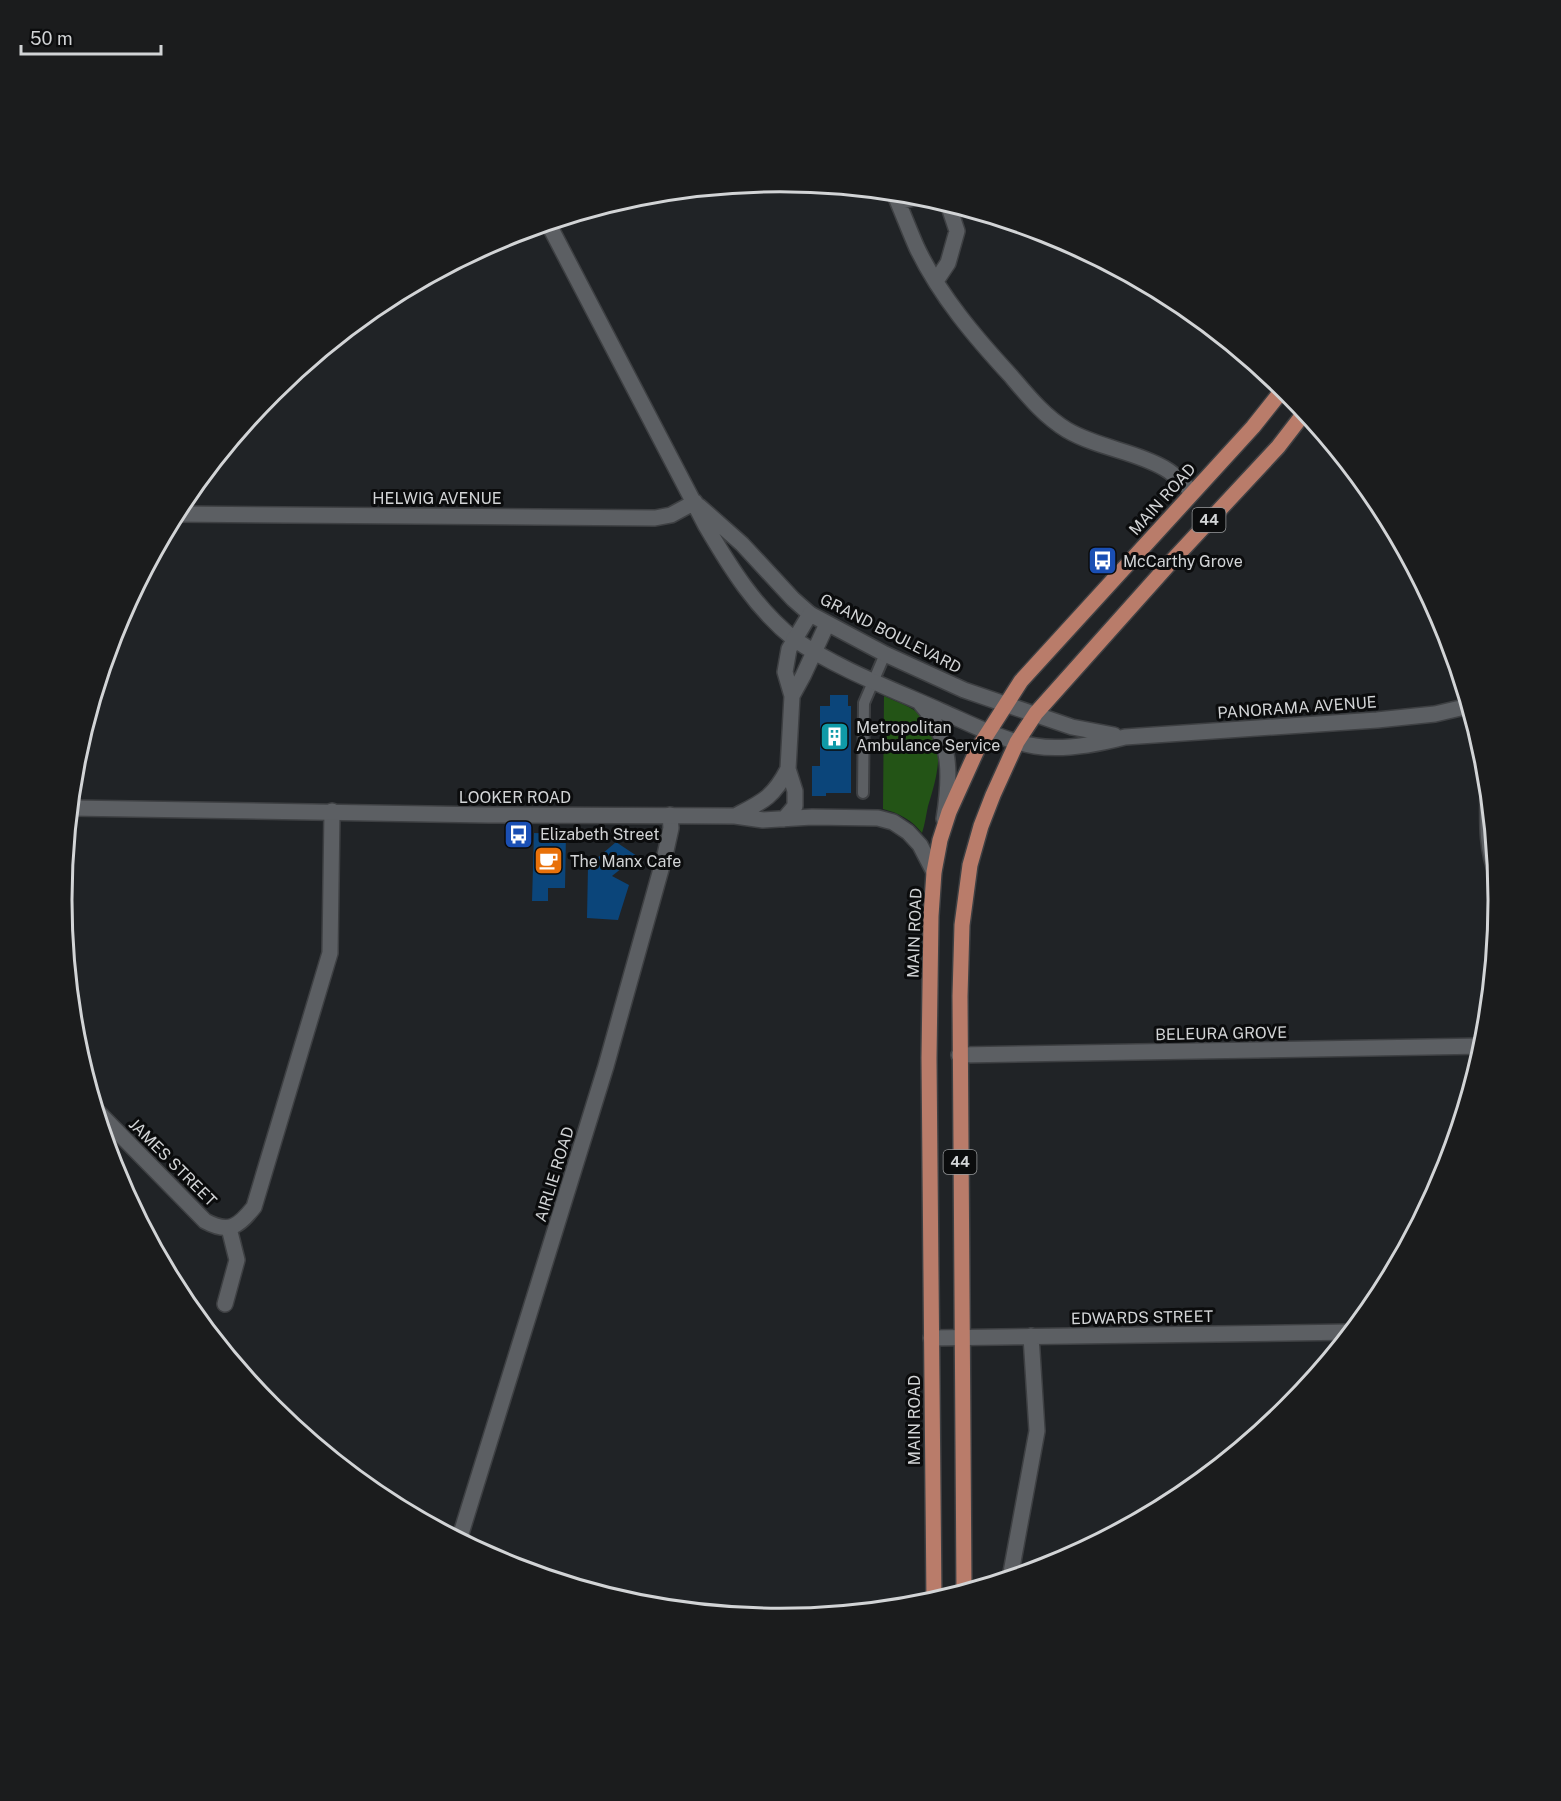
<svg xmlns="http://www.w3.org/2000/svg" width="1561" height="1801" font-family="'Public Sans',sans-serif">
	<rect width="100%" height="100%" fill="#202326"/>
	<!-- green -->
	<path fill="#235416" d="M884,696C895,701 907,705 917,712C949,736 938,774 928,806C926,815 925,824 922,833C912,820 899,813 883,809Z"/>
	<!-- building -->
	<path fill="#0b457a" d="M830,695H848V706H851V793H826V796H812V766H820V706H830Z
		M534,833L566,834L565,888H548V901H532Z
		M616,842L637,856L612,876L629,885L618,920L587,918L588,866Z"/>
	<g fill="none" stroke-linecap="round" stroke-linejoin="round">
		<defs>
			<path id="service" d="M863,793L864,703L885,654"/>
			<path id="minor" d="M894,193C902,211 909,230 917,248C940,296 975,337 1011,376C1028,396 1044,416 1067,430C1098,448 1135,451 1164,468C1175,474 1183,483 1192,492
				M898,202L922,196
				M548,223L706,526C730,567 756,609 794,639
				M936,281L948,263L957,231L948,204
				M699,506L742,544L793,599L810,614
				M176,514L655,518L671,515L695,502
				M1488,783C1488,814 1485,846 1497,875
				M959,1055L1484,1046
				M97,1111L205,1221C229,1234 238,1227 254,1207L330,953L332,811
				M225,1304L237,1260L229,1228
				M931,1338L1352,1332
				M459,1540L606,1066L665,855L671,828L670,815
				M1010,1578L1037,1431L1031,1336"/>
			<path id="tertiary" d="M794,639C836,668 894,690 941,711C971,724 1003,741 1035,746C1064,751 1098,744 1125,737L1377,720L1435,714L1469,706
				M792,696L803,676L827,624
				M921,704C952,739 951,775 944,819
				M71,808L488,815L735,816L763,820L812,817L878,818L893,822L908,832L920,845L934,872
				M735,816C762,802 773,798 788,769
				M784,819L795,806V791L788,769L792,696L785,672L789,649L810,614L885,654L964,690L1072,727L1114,735"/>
			<path id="primary" d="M964,1592L960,996L962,925L970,865L981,826L993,795L1017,742L1036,713L1170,563L1278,447L1305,412
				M934,1602L929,1058L931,916L934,872L940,840L949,812L977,750L1021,681L1253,427L1284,388"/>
		</defs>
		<!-- service casing -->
		<use href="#service" stroke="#3e4043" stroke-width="14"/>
		<!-- minor casing -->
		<use href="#minor" stroke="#3e4043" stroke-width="18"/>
		<!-- tertiary casing -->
		<use href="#tertiary" stroke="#3e4043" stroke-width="18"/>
		<!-- primary casing -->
		<use href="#primary" stroke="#3e4043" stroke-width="18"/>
		<!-- service -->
		<use href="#service" stroke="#5c5f63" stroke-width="10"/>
		<!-- minor -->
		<use href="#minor" stroke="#5c5f63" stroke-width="15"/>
		<!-- tertiary -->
		<use href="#tertiary" stroke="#5c5f63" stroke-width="15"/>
		<!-- primary -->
		<use href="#primary" stroke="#b97c6a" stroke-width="15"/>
	</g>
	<!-- icons -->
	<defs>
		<symbol id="bus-square" viewBox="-11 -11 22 22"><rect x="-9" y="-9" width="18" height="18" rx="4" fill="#1a4fb4" stroke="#0b0c0d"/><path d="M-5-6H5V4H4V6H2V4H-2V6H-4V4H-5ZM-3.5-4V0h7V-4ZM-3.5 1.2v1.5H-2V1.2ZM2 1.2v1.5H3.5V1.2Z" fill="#fff"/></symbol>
		<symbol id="building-square" viewBox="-11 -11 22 22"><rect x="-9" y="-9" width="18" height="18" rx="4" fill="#0f9aa8" stroke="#0b0c0d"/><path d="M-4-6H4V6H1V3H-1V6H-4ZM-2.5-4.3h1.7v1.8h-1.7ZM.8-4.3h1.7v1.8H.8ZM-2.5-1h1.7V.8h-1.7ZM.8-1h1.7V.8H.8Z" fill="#fff"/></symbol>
		<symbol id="cafe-square" viewBox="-11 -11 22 22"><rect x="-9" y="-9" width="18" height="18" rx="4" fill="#e8710a" stroke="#0b0c0d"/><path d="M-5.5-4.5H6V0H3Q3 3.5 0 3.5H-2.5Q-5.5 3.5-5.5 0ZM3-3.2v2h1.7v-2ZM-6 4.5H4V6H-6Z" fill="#fff"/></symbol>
	</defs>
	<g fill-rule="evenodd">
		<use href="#bus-square" x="1086" y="544" width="33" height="33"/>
		<use href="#building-square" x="818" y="720" width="33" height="33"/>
		<use href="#bus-square" x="502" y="818" width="33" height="33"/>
		<use href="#cafe-square" x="532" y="844" width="33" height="33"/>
	</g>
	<g text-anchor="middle" stroke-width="6" stroke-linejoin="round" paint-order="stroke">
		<!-- shield labels -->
		<g fill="#0b0c0d" stroke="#96989a" stroke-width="1.5">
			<rect x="1192.5" y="508" width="33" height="24" rx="4.5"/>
			<rect x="943.5" y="1150" width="33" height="24" rx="4.5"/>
		</g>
		<g font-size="15" font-weight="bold" fill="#d2d4d6">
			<text x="1209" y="525">44</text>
			<text x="960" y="1167">44</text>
		</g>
		<!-- street labels -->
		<g font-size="16" fill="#d2d4d6" stroke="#0b0c0d">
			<text x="437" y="504">HELWIG AVENUE</text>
			<text transform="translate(1162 499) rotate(-48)" y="6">MAIN ROAD</text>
			<text transform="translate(891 633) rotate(27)" y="6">GRAND BOULEVARD</text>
			<text transform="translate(1297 707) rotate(-4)" y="6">PANORAMA AVENUE</text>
			<text x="515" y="803">LOOKER ROAD</text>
			<text transform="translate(914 933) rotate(-88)" y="6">MAIN ROAD</text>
			<text transform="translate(1221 1033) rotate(-1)" y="6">BELEURA GROVE</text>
			<text transform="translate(173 1162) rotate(45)" y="6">JAMES STREET</text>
			<text transform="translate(554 1174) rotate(-73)" y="6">AIRLIE ROAD</text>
			<text transform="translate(1142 1317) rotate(-1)" y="6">EDWARDS STREET</text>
			<text transform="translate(914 1420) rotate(-90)" y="6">MAIN ROAD</text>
		</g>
		<!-- poi labels -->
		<g font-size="16" fill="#d2d4d6" stroke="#0b0c0d" text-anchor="start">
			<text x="1123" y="567">McCarthy Grove</text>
			<text x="856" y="733">Metropolitan<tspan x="856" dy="18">Ambulance Service</tspan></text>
			<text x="540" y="840">Elizabeth Street</text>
			<text x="570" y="867">The Manx Cafe</text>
		</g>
	</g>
	<!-- crop -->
	<path d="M0 0H1561V1801H0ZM72 900a708 708 0 1 1 1416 0a708 708 0 1 1-1416 0Z" fill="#1b1c1d" fill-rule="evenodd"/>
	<path fill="none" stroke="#d2d4d6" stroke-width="3" d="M72 900a708 708 0 1 1 1416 0a708 708 0 1 1-1416 0Z"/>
	<!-- scale -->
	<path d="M21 45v9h140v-9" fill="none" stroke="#d2d4d6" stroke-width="3"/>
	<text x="30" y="45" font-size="18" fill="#d2d4d6" stroke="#0b0c0d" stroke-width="4.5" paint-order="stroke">50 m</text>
</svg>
